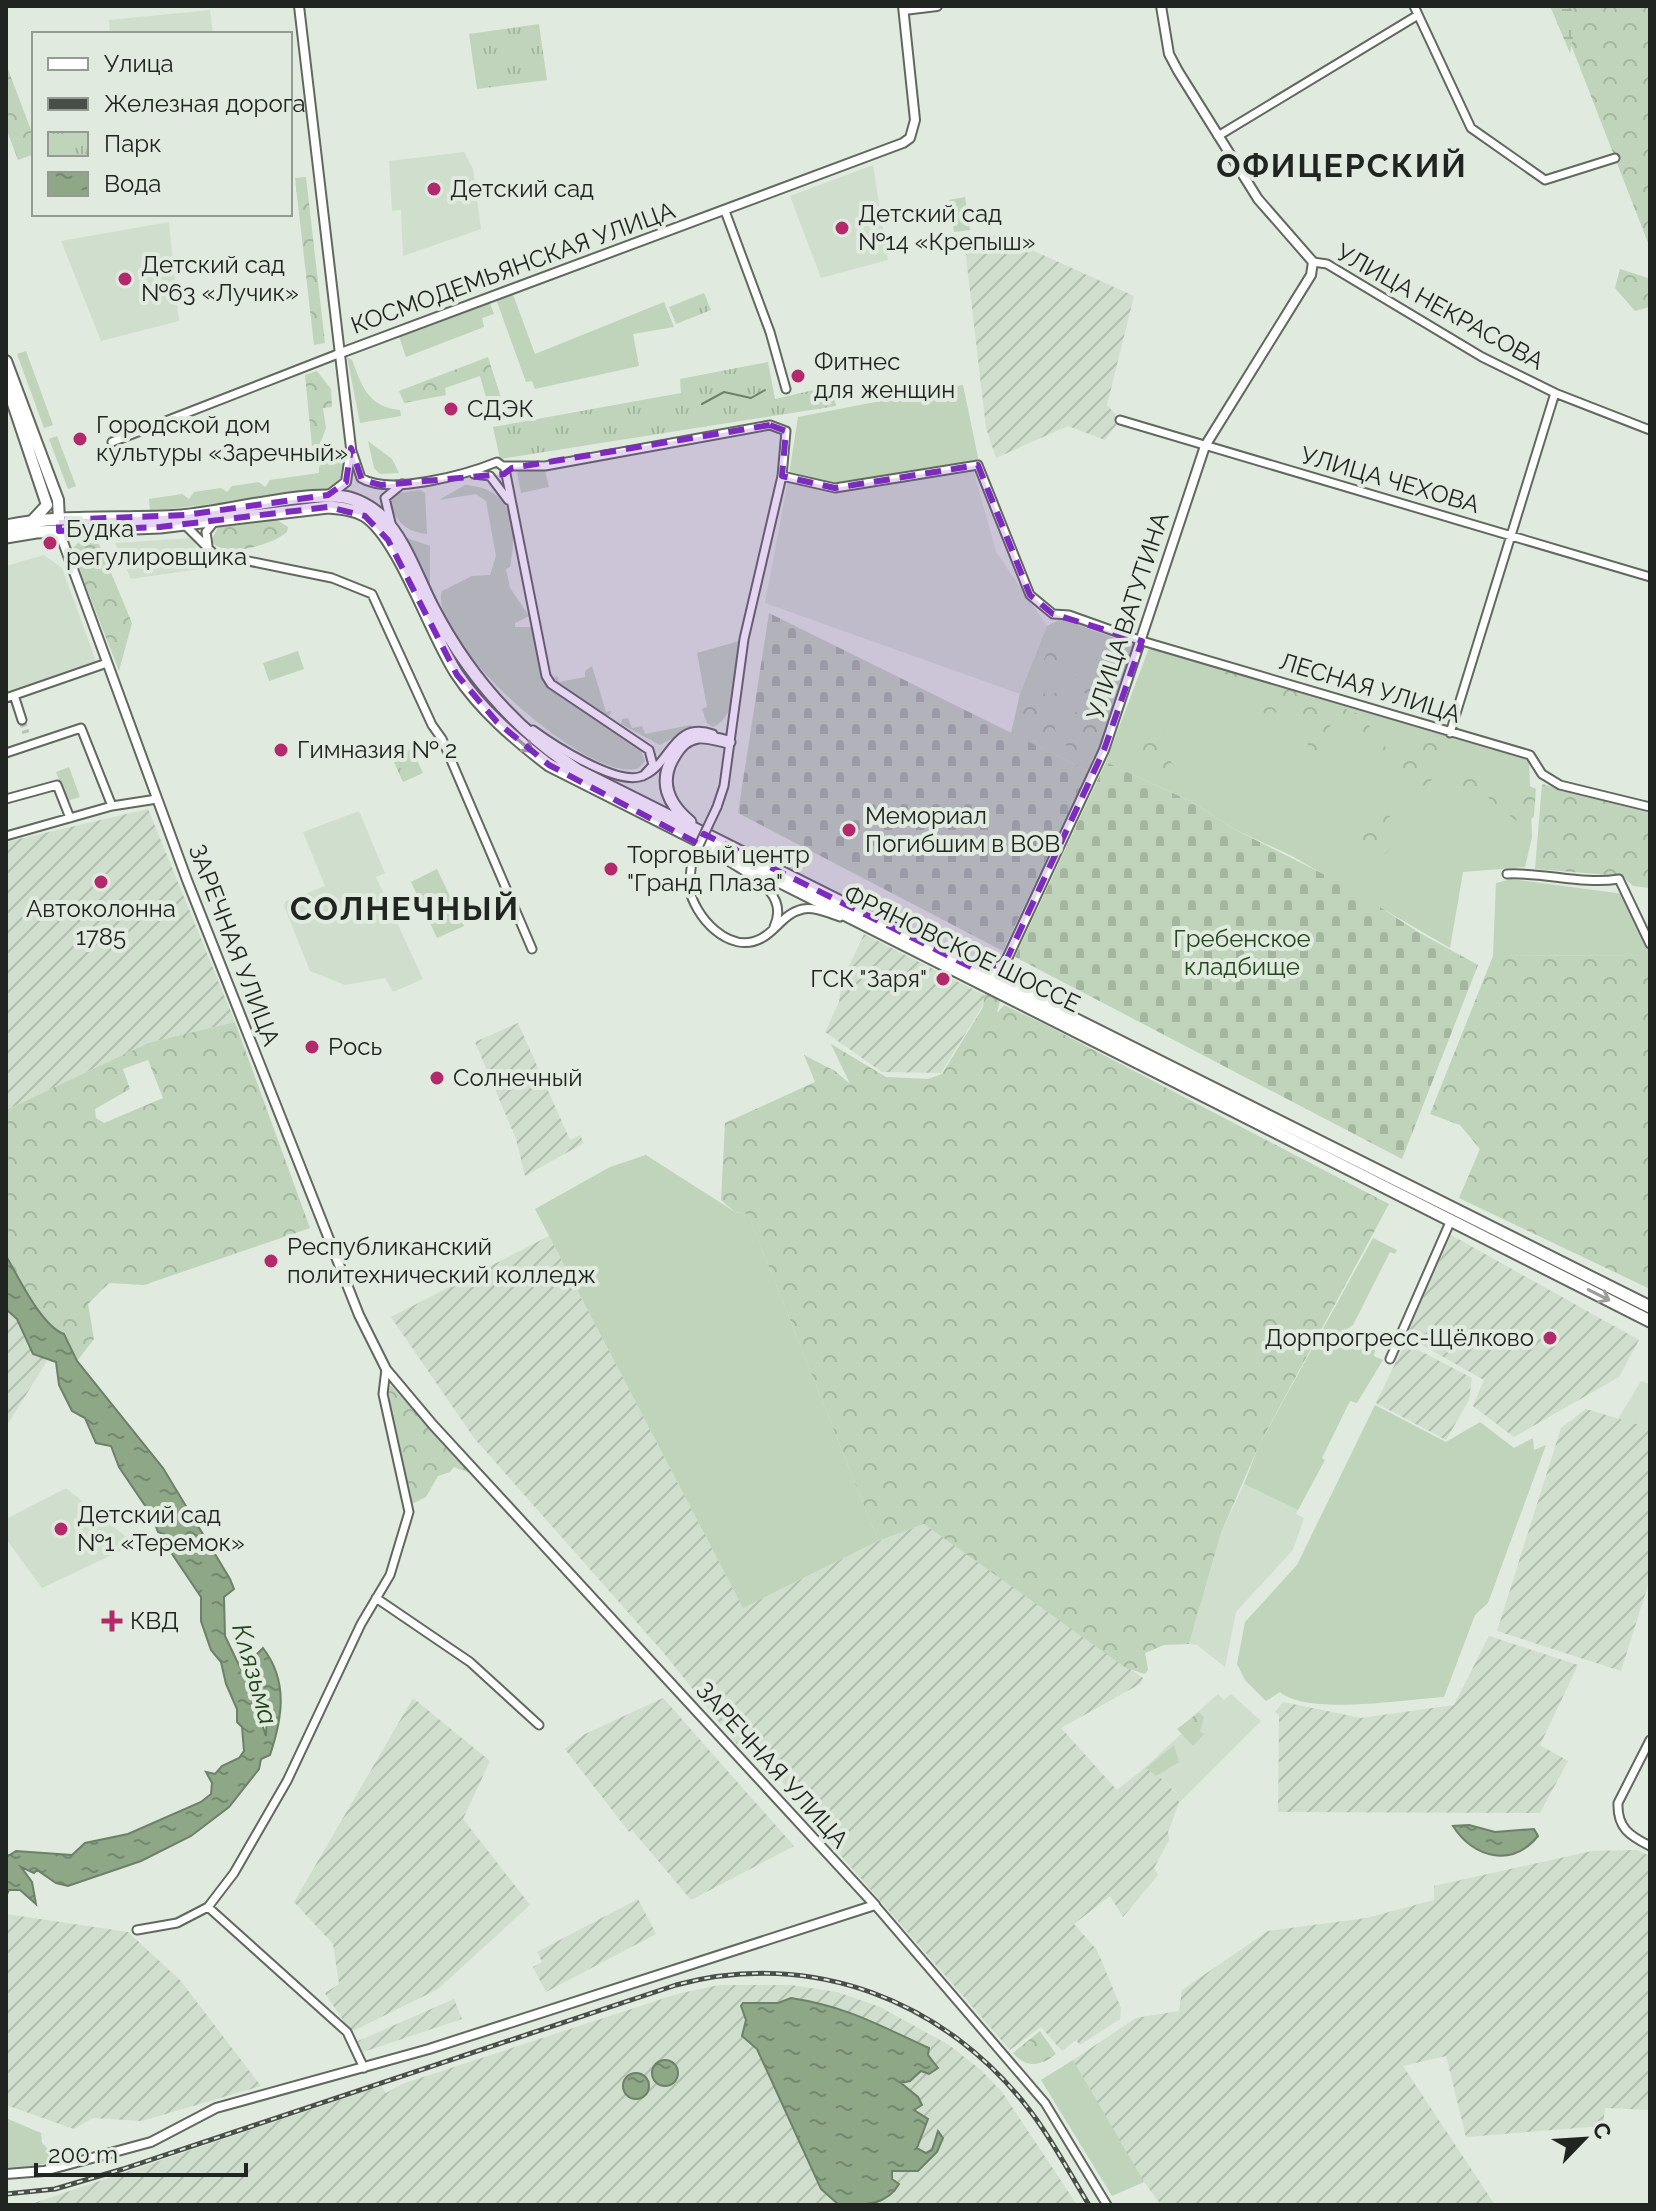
<svg xmlns="http://www.w3.org/2000/svg" width="1656" height="2211" font-family="Raleway,sans-serif">
	<defs>
		<pattern id="industrial-furrows" width="10" height="10" patternUnits="userSpaceOnUse" patternTransform="scale(2)"><rect width="10" height="10" fill="#d0dfcd"/><path d="M-1 1l2-2M0 10L10 0M9 11l2-2" fill="none" stroke="#b2bfb0"/></pattern>
		<pattern id="forest-crowns" width="20" height="18" patternUnits="userSpaceOnUse" patternTransform="scale(2)"><rect width="20" height="18" fill="#bfd4ba"/><path d="M2 6a3 3 0 1 1 6 0M12 15a3 3 0 1 1 6 0" fill="none" stroke="#a4b6a0"/></pattern>
		<pattern id="wetland-marsh" width="20" height="14" patternUnits="userSpaceOnUse" patternTransform="scale(2)"><rect width="20" height="14" fill="#bfd4ba"/><path d="M1 5h8M5 5V1M11 12h8M15 12V8" fill="none" stroke="#a4b6a0"/></pattern>
		<pattern id="cemetery-stones" width="16" height="16" patternUnits="userSpaceOnUse" patternTransform="scale(2)"><rect width="16" height="16" fill="#bfd4ba"/><path d="M2 7V4a2 2 0 0 1 4 0v3zM10 15v-3a2 2 0 0 1 4 0v3z" fill="#a4b6a0"/></pattern>
		<pattern id="park-tufts" width="24" height="20" patternUnits="userSpaceOnUse" patternTransform="scale(2)"><rect width="24" height="20" fill="#bfd4ba"/><path d="M3 7l-1-3M5 7V3M7 7l1-3M15 17l-1-3M17 17v-4M19 17l1-3" fill="none" stroke="#a4b6a0"/></pattern>
		<pattern id="water-ripples" width="26" height="14" patternUnits="userSpaceOnUse" patternTransform="scale(2)"><rect width="26" height="14" fill="#8da787"/><path d="M2 4q2-2 4 0t4 0M15 11q2-2 4 0t4 0" fill="none" stroke="#73886e"/></pattern>
	</defs>
	<rect width="100%" height="100%" fill="#e0eade"/>
	<!-- built -->
	<path fill="#d0dfcd" d="M210,10L213,34H110L109,20Z
		M464,152L473,169L481,229L403,256L401,210L392,211L389,161Z
		M873,165L888,260L821,278L790,196Z
		M169,222L179,321L101,341L61,241Z
		M972,465L996,552L1047,626L1020,694L765,603L788,481L832,490Z
		M192,538L206,568L131,579L115,543Z
		M44,555L62,568L97,664L6,694V566Z
		M359,811L385,873L376,877L423,979L393,992L385,978L345,985L310,971L284,906L286,901L325,886L303,832Z
		M1641,1381L1650,1384V1428L1618,1419Z
		M1244,1484L1298,1510L1296,1514L1304,1518L1293,1550L1236,1612L1225,1667L1197,1645L1189,1644L1221,1533Z
		M66,1488L135,1544L42,1588L6,1539V1519Z
		M1218,1694L1224,1700L1231,1694L1261,1721L1179,1803L1177,1793L1148,1765L1183,1732L1181,1727Z"/>
	<!-- industrial -->
	<path fill="url(#industrial-furrows)" d="M996,234L1134,296L1107,405L1120,420L1105,440L1068,426L996,458L986,428L965,248Z
		M148,809L235,1022L148,1043L6,1110V842Z
		M864,934L988,997L941,1073L882,1072L825,1032L839,1002L842,981Z
		M518,1023L570,1140L580,1135L584,1143L525,1176L516,1139L475,1042Z
		M1451,1235L1639,1340L1619,1377L1514,1437L1473,1406L1484,1380L1406,1336Z
		M549,1236L743,1608L878,1541L924,1524L1143,1678L1140,1684L1061,1728L1117,1790L1148,1765L1177,1794L1179,1803L1168,1832L1169,1840L1154,1868L1158,1875L1123,1917L1110,1896L1074,1924L1097,1950L1121,2008L1120,2019L1080,2045L1076,2040L1062,2051L1041,2027L1010,2050L837,1851L750,1741L740,1748L663,1652L474,1438L391,1317Z
		M6,1309L17,1319L28,1347L47,1361L6,1427Z
		M1405,1343L1472,1378L1469,1400L1446,1440L1376,1403Z
		M1586,1409L1650,1428V1579L1621,1671L1497,1631L1561,1428Z
		M1489,1636L1578,1665L1540,1745L1568,1761L1540,1813L1278,1812L1279,1715L1275,1712L1283,1702L1361,1718L1454,1705Z
		M413,1698L490,1761L463,1819L530,1905L438,1989L351,2032L325,1993L339,1984L333,1944L294,1902Z
		M663,1698L794,1846L691,1900L632,1830L629,1832L565,1749L585,1734Z
		M1637,1850L1650,1856V2110L1605,2108L1603,2126L1466,2137L1446,2056L1403,2066L1495,2205H1161L1136,2171L1073,2060L1136,2018L1179,2011L1182,1990L1268,1931L1366,1918L1434,1900V1886L1592,1851Z
		M638,1899L656,1934L546,1992L533,1967L542,1962L537,1952Z
		M6,1914L128,1932L180,1980L261,2086L142,2121L93,2118L74,2129L6,2105Z
		M719,1985H791L837,1992L880,2007L949,2045L981,2070L1002,2092L1077,2205H28L381,2086L386,2093L402,2084L677,1994Z
		M454,1999L462,2019L363,2052L358,2041Z"/>
	<!-- green -->
	<path fill="#bfd4ba" d="M965,197L970,230L954,232L949,200Z
		M512,292L535,354L664,302L674,327L633,334L639,366L535,389L532,381L526,382L496,299Z
		M489,301L494,314L482,318L484,327L406,357L398,334Z
		M26,351L53,425L44,428L17,354Z
		M347,357L352,360C362,386 368,407 400,410L401,416L360,423Z
		M963,385L979,462L832,490L788,481L798,417Z
		M57,436L76,486L68,489L49,439Z
		M368,441L392,459L399,473L380,474L374,468Z
		M343,449L344,476L326,491L150,511L149,499L182,494L189,499L194,492L221,488L227,492L232,486L259,482L265,487L270,480L319,473V467L336,450Z
		M517,471H545L549,487L521,493Z
		M465,485C513,488 518,526 510,567L506,569L510,588L529,616L515,623V627H531L544,681L640,748L645,761L639,768C592,787 426,639 442,591L472,576L490,575L496,556L486,501L476,494L439,500Z
		M421,490L425,493L427,534C407,532 396,522 389,503L397,493Z
		M404,537L430,546V595Z
		M1061,619L1134,645L1088,771L1011,733L1020,694L1047,626Z
		M739,641C736,666 740,716 713,727L707,723L702,709L707,707L697,653Z
		M1149,648L1529,760L1532,837L1525,867L1463,872L1450,948L1292,856L1236,830L1192,802L1106,762Z
		M298,651L304,669L269,681L263,663Z
		M592,666L606,712L611,711L610,715H606L552,679L557,676L559,682L585,677V671Z
		M628,718L632,728L642,726L645,734L691,725V728L660,745L621,724L622,719Z
		M69,767L80,797L67,801L56,772Z
		M437,869L464,926L437,938L411,882Z
		M1511,879L1624,894L1650,955L1493,956L1496,883Z
		M646,1155L735,1212L748,1214L878,1541L743,1608L535,1209L610,1167Z
		M1373,1238L1397,1250L1395,1254L1390,1252L1353,1325L1347,1329L1356,1333L1352,1339L1375,1350L1374,1356L1383,1360L1357,1403L1350,1401L1322,1458L1325,1460L1298,1510L1244,1484L1259,1445Z
		M1375,1405L1446,1442L1480,1422L1514,1448L1533,1438L1534,1450L1546,1445L1488,1603L1475,1615L1444,1697C1407,1699 1308,1716 1280,1692L1266,1701L1245,1680L1237,1664L1245,1622L1297,1565Z
		M1073,2060L1144,2182L1112,2196L1041,2080Z
		M6,2118L41,2133L42,2143L55,2156L52,2162L25,2168L6,2167Z"/>
	<!-- forest -->
	<path fill="url(#forest-crowns)" fill-rule="evenodd" d="M1556,6H1650V248Z
		M6,64L34,138V154L18,160L6,128Z
		M306,177L325,343L314,345L295,178Z
		M1620,269L1648,278L1650,275V307L1635,311L1615,288Z
		M488,357L504,407L490,411L480,376L445,388L446,395L404,403L399,391Z
		M317,371L331,389L332,407L323,408L326,428L320,444L312,446L305,375Z
		M277,520L288,527L287,532C272,545 225,559 211,541L218,527Z
		M80,541L99,544L132,623L119,671L74,556L73,548Z
		M1054,633C1066,642 1069,649 1069,664L1057,662L1044,694L1056,693L1064,699L1054,725L1058,741L1019,721L1048,650L1054,653Z
		M1100,654L1120,684L1096,759L1061,743L1068,732L1064,726L1072,713L1093,709L1096,699L1083,692L1072,697L1066,682L1087,673Z
		M1209,665L1315,695L1313,705L1321,713L1337,715L1343,708L1366,717L1379,750L1385,746L1391,753L1381,764L1366,755L1361,739L1344,732L1334,722L1328,728L1329,744L1318,756L1310,752L1301,722L1284,708L1268,716L1263,712L1264,704L1274,696L1270,691L1256,690L1252,684L1235,689L1239,678L1211,670Z
		M1160,720L1164,729L1156,736L1158,748L1175,766L1168,773L1130,757L1146,721Z
		M1429,728L1447,734L1438,755L1435,777L1420,789L1411,790L1399,759L1404,740Z
		M1481,771L1492,773V784L1507,794L1522,782L1536,789L1534,816L1524,827L1486,796L1468,795L1454,788L1456,777Z
		M1542,784L1650,813V888L1633,886L1622,876L1535,869Z
		M1383,815L1390,816L1387,834L1394,839L1393,848L1375,860L1356,843L1367,821H1371L1372,827L1380,826Z
		M1650,955V1289L1459,1198L1480,1149L1460,1125L1430,1114L1493,956Z
		M985,993L1000,1001L997,1013L1004,1005L1044,1024L1389,1204L1259,1445L1221,1533L1189,1644L1164,1645L1145,1653L1148,1670L1145,1674L1126,1668L924,1524L878,1541L748,1214L735,1212L721,1200L725,1123L815,1082L804,1055L835,1071L850,1084L831,1044L886,1077L928,1079L942,1074L983,1007Z
		M235,1022L310,1228L144,1285L109,1283L88,1304L94,1339L77,1361L28,1296L6,1256V1110L148,1043ZM148,1060L163,1098L104,1123L96,1118L95,1109L130,1089L123,1069Z
		M391,1385L470,1473L454,1467L450,1472L438,1476L426,1497L412,1504L386,1393Z
		M1199,1712L1204,1717L1200,1731L1204,1734L1193,1746L1177,1729Z
		M1174,1745L1179,1762L1156,1776L1146,1768Z
		M1040,2031L1056,2054C1040,2067 1026,2068 1013,2053Z"/>
	<!-- wetland -->
	<path fill="url(#wetland-marsh)" d="M1550,6H1569L1577,18L1570,53Z"/>
	<!-- cemetery -->
	<path fill="url(#cemetery-stones)" d="M769,613L1088,771L1003,951L738,813Z
		M1106,762L1192,802L1236,830L1351,888L1418,932L1478,965L1402,1159L1015,957Z"/>
	<!-- park -->
	<path fill="url(#park-tufts)" d="M539,24L547,80L477,89L469,34Z
		M704,293L711,310L676,324L669,307Z
		M768,362L775,399L831,386L836,406L500,459L493,427L681,393L680,379Z
		M412,749L423,773L403,782L392,758Z"/>
	<!-- water -->
	<path fill="url(#water-ripples)" stroke="#6d8068" stroke-width="2" d="M6,1256C17,1274 41,1326 64,1334L77,1361L163,1468L230,1579L234,1589L224,1597L225,1636L250,1688L266,1736L267,1710L251,1660L263,1648C289,1682 282,1719 270,1755L261,1759L259,1769L229,1807L191,1836L141,1861L68,1886L56,1883L37,1870L34,1873L21,1867L32,1882L36,1904L20,1890H9L6,1896V1852L8,1856L16,1851L72,1855L85,1843L128,1834L201,1802L211,1794L212,1783L206,1772L215,1774L222,1766L239,1758L244,1751L242,1727L237,1722V1709L226,1684L221,1662L211,1650L201,1621V1597L166,1545V1535L158,1532L152,1516L119,1467L111,1446L96,1443L85,1418L72,1411L59,1385L56,1362L33,1354L17,1319L6,1309Z
		M1469,1825L1495,1832L1534,1829L1538,1836C1512,1868 1473,1858 1453,1826Z
		M791,1998C849,2007 878,2025 929,2048L928,2055L938,2068L929,2074L921,2071L910,2081L901,2083L918,2097L922,2105L914,2110L928,2119L917,2148L926,2153L932,2150L938,2131L943,2138L937,2152L918,2171H892V2179L899,2184C887,2206 862,2205 839,2205L821,2189L757,2049L742,2036L746,2020L741,2006L743,2003H778Z
		M652 2073a13 13 0 1 1 26 0a13 13 0 1 1-26 0Z
		M623 2086a13 13 0 1 1 26 0a13 13 0 1 1-26 0Z"/>
	<g fill="none" stroke-linecap="round" stroke-linejoin="round">
		<!-- stream -->
		<path stroke="#6d8068" stroke-width="2" d="M702,404L724,392L751,398L765,390"/>
		<!-- minor-tunnel -->
		<path stroke="#bac3b8" stroke-width="7" stroke-dasharray="7 3.5" stroke-linecap="butt" d="M22,720L26,733"/>
		<defs>
			<path id="minor" d="M1414,6L1471,128L1545,180L1615,158
				M1218,136L1418,15
				M725,211L770,332L786,389
				M1313,262L1327,264L1482,357L1555,393L1650,430
				M1120,420L1650,577
				M112,442L338,354
				M352,451L361,478C390,496 467,474 497,462L504,467
				M503,466H545L770,425L786,431L782,476L744,639L724,786L717,807
				M505,469L546,676L551,684L649,750L653,765L643,776
				M474,474L490,476L508,500
				M782,476L835,488L978,465L1030,595L1053,614L1069,615L1142,641L1530,755L1542,774L1560,785L1650,807
				M391,523L385,498L402,484
				M185,525L214,554L332,578L372,594L432,725L442,739L532,949
				M208,546L206,532L214,522
				M14,695L22,720
				M6,698L107,663
				M533,730C555,746 613,783 639,777C671,769 671,719 713,734
				M1450,733L1555,393
				M6,753L81,728L112,806L157,799
				M6,799L57,785L70,818
				M6,836L112,806
				M728,861C751,876 790,893 774,927
				M1507,874C1545,872 1581,885 1619,879L1650,944
				M689,887C694,916 729,956 762,938C777,930 784,913 803,909C815,907 828,913 840,917
				M1390,1359L1451,1220
				M376,1598L470,1662L539,1725
				M1650,1740L1618,1803C1617,1828 1630,1836 1650,1846
				M875,1905L1045,2103L1107,2205
				M208,1907L347,2032L364,2068
				M137,1930L177,1923L208,1907L234,1873L287,1781L361,1624L390,1575L409,1512L383,1394L386,1369"/>
			<path id="tertiary" d="M299,6L351,448L346,482L329,495
				M904,10L937,6
				M338,354L903,143L910,138L915,120L903,6
				M980,970L990,971L1005,963L1104,750L1205,446L1311,275L1313,262L1258,199L1178,71L1169,54L1161,6
				M6,2174L44,2171L151,2142L216,2108L429,2049L875,1905L433,1425L386,1369L359,1315L187,880L59,531"/>
			<path id="secondary" d="M6,361L58,500L59,520
				M6,383L47,505L33,520"/>
			<path id="primary" d="M6,526C63,514 123,520 181,516C227,512 302,491 344,497C357,499 372,507 381,516C405,539 417,577 432,606C467,674 514,729 579,771L1650,1307
				M6,537L36,532L160,527L328,507C340,508 352,509 364,515C399,536 431,635 457,674C481,710 515,739 549,765L1650,1321
				M690,822C668,804 658,782 674,756C680,746 686,739 698,737C708,736 719,740 729,742"/>
		</defs>
		<!-- minor casing -->
		<use href="#minor" stroke="#61695f" stroke-width="11"/>
		<!-- tertiary casing -->
		<use href="#tertiary" stroke="#61695f" stroke-width="12"/>
		<!-- secondary casing -->
		<use href="#secondary" stroke="#61695f" stroke-width="14"/>
		<!-- primary casing -->
		<use href="#primary" stroke="#61695f" stroke-width="15"/>
		<!-- minor -->
		<use href="#minor" stroke="#fff" stroke-width="7"/>
		<!-- tertiary -->
		<use href="#tertiary" stroke="#fff" stroke-width="8"/>
		<!-- secondary -->
		<use href="#secondary" stroke="#fff" stroke-width="10"/>
		<!-- primary -->
		<use href="#primary" stroke="#fff" stroke-width="11"/>
		<defs>
			<path id="rail" d="M6,2194L55,2189L123,2169L676,1985C812,1948 947,2001 1031,2112C1053,2141 1070,2174 1089,2205"/>
		</defs>
		<!-- rail casing -->
		<use href="#rail" stroke="#484e48" stroke-width="5"/>
		<!-- rail -->
		<use href="#rail" stroke="#e0eade" stroke-width="2" stroke-dasharray="6" stroke-linecap="butt"/>
		<defs>
			<path id="minor-bridge" d="M689,887L692,860L717,807"/>
		</defs>
		<!-- minor-bridge casing -->
		<use href="#minor-bridge" stroke="#61695f" stroke-width="11" stroke-linecap="butt"/>
		<!-- minor-bridge -->
		<use href="#minor-bridge" stroke="#fff" stroke-width="7"/>
	</g>
	<!-- one-way arrows -->
	<defs><path id="oneway-shaft" d="M-6 0H5M1.5-3L5.5 0L1.5 3" fill="none" stroke-width="1.6" stroke-linecap="round" stroke-linejoin="round" transform="scale(2)"/></defs>
	<g stroke="#9b9d9b">
		<use href="#oneway-shaft" transform="translate(523 744) rotate(40)"/>
		<use href="#oneway-shaft" transform="translate(1599 1295) rotate(27)"/>
	</g>
	<!-- marked area -->
	<path fill="#7b2cbf" fill-opacity="0.2" stroke="#7b2cbf" stroke-width="6" stroke-dasharray="16 10" stroke-linejoin="round" d="M770,425L786,431L782,476L835,488L978,465L1030,595L1053,614L1142,641L1104,750L1005,963L977,970L704,834L699,844L549,765L497,722L457,675L388,540L365,516L328,507L160,527L59,531V520L185,515L328,495L346,482L351,448L362,480L381,485L504,474L512,468Z"/>
	<!-- markers -->
	<g fill="#b22a6b" stroke="#e0eade" stroke-width="3">
		<circle cx="434" cy="189" r="8"/>
		<circle cx="842" cy="228" r="8"/>
		<circle cx="125" cy="279" r="8"/>
		<circle cx="798" cy="376" r="8"/>
		<circle cx="451" cy="409" r="8"/>
		<circle cx="80" cy="439" r="8"/>
		<circle cx="50" cy="543" r="8"/>
		<circle cx="281" cy="750" r="8"/>
		<circle cx="849" cy="830" r="8"/>
		<circle cx="611" cy="869" r="8"/>
		<circle cx="101" cy="882" r="8"/>
		<circle cx="943" cy="979" r="8"/>
		<circle cx="312" cy="1047" r="8"/>
		<circle cx="437" cy="1078" r="8"/>
		<circle cx="271" cy="1261" r="8"/>
		<circle cx="1550" cy="1338" r="8"/>
		<circle cx="61" cy="1529" r="8"/>
		<path d="M108 1609h8v8h8v8h-8v8h-8v-8h-8v-8h8z"/>
	</g>
	<g text-anchor="middle" stroke-width="8" stroke-linejoin="round" paint-order="stroke">
		<!-- poi labels -->
		<g font-size="24" fill="#212521" stroke="#e0eade" text-anchor="start">
			<text x="450" y="197">Детский сад</text>
			<text x="858" y="222">Детский сад<tspan x="858" dy="28">№14 «Крепыш»</tspan></text>
			<text x="141" y="273">Детский сад<tspan x="141" dy="28">№63 «Лучик»</tspan></text>
			<text x="814" y="370">Фитнес<tspan x="814" dy="28">для женщин</tspan></text>
			<text x="467" y="417">СДЭК</text>
			<text x="96" y="433">Городской дом<tspan x="96" dy="28">культуры «Заречный»</tspan></text>
			<text x="66" y="537">Будка<tspan x="66" dy="28">регулировщика</tspan></text>
			<text x="297" y="758">Гимназия № 2</text>
			<text x="865" y="824">Мемориал<tspan x="865" dy="28">Погибшим в ВОВ</tspan></text>
			<text x="627" y="863">Торговый центр<tspan x="627" dy="28">"Гранд Плаза"</tspan></text>
			<text x="101" y="917" text-anchor="middle">Автоколонна<tspan x="101" dy="28">1785</tspan></text>
			<text x="927" y="987" text-anchor="end">ГСК "Заря"</text>
			<text x="328" y="1055">Рось</text>
			<text x="453" y="1086">Солнечный</text>
			<text x="287" y="1255">Республиканский<tspan x="287" dy="28">политехнический колледж</tspan></text>
			<text x="1534" y="1346" text-anchor="end">Дорпрогресс-Щёлково</text>
			<text x="77" y="1523">Детский сад<tspan x="77" dy="28">№1 «Теремок»</tspan></text>
			<text x="130" y="1629">КВД</text>
		</g>
		<!-- street labels -->
		<g font-size="24" fill="#212521" stroke="#e0eade">
			<text transform="translate(513 268) rotate(-20)" y="8">КОСМОДЕМЬЯНСКАЯ УЛИЦА</text>
			<text transform="translate(1440 307) rotate(29)" y="8">УЛИЦА НЕКРАСОВА</text>
			<text transform="translate(1390 480) rotate(16)" y="8">УЛИЦА ЧЕХОВА</text>
			<text transform="translate(1128 616) rotate(-72)" y="8">УЛИЦА ВАТУТИНА</text>
			<text transform="translate(1370 688) rotate(17)" y="8">ЛЕСНАЯ УЛИЦА</text>
			<text transform="translate(234 945) rotate(69)" y="8">ЗАРЕЧНАЯ УЛИЦА</text>
			<text transform="translate(962 949) rotate(26)" y="8">ФРЯНОВСКОЕ ШОССЕ</text>
			<text transform="translate(772 1765) rotate(48)" y="8">ЗАРЕЧНАЯ УЛИЦА</text>
		</g>
		<!-- park labels -->
		<g font-size="24" fill="#23481b" stroke="#e0eade">
			<text x="1242" y="947">Гребенское<tspan x="1242" dy="28">кладбище</tspan></text>
		</g>
		<!-- water labels -->
		<g font-size="26" font-style="italic" fill="#1f4416" stroke="#e0eade">
			<text transform="translate(255 1674) rotate(74)" y="9">Клязьма</text>
		</g>
		<!-- district labels -->
		<g font-size="32" font-weight="bold" letter-spacing="2" fill="#212521" stroke="#e0eade">
			<text x="1342" y="177">ОФИЦЕРСКИЙ</text>
			<text x="405" y="920">СОЛНЕЧНЫЙ</text>
		</g>
	</g>
	<!-- border -->
	<rect width="1656" height="2211" fill="none" stroke="#212521" stroke-width="16"/>
	<!-- legend -->
	<rect x="32" y="32" width="260" height="184" fill="#e0eade" stroke="#949b92" stroke-width="2"/>
	<rect x="48" y="58" width="40" height="12" fill="#ffffff" stroke="#949b92" stroke-width="2"/>
	<text x="104" y="72" font-size="24" fill="#212521">Улица</text>
	<rect x="48" y="98" width="40" height="12" fill="#484e48" stroke="#949b92" stroke-width="2"/>
	<text x="104" y="112" font-size="24" fill="#212521">Железная дорога</text>
	<rect x="48" y="132" width="40" height="24" fill="url(#park-tufts)" stroke="#949b92" stroke-width="2"/>
	<text x="104" y="152" font-size="24" fill="#212521">Парк</text>
	<rect x="48" y="172" width="40" height="24" fill="url(#water-ripples)" stroke="#949b92" stroke-width="2"/>
	<text x="104" y="192" font-size="24" fill="#212521">Вода</text>
	<!-- north arrow -->
	<g transform="translate(1584 2139) rotate(65)" stroke="#e0eade" stroke-width="6" paint-order="stroke">
	<path d="M0-6L14 30L0 20L-14 30Z" fill="#212521"/>
	<text y="-12" font-size="22" font-weight="bold" text-anchor="middle" fill="#212521">С</text>
	</g>
	<!-- scale -->
	<path d="M36 2163v12h210v-12" fill="none" stroke="#212521" stroke-width="4"/>
	<text x="48" y="2163" font-size="24" fill="#212521" stroke="#e0eade" stroke-width="6" paint-order="stroke">200 m</text>
</svg>
